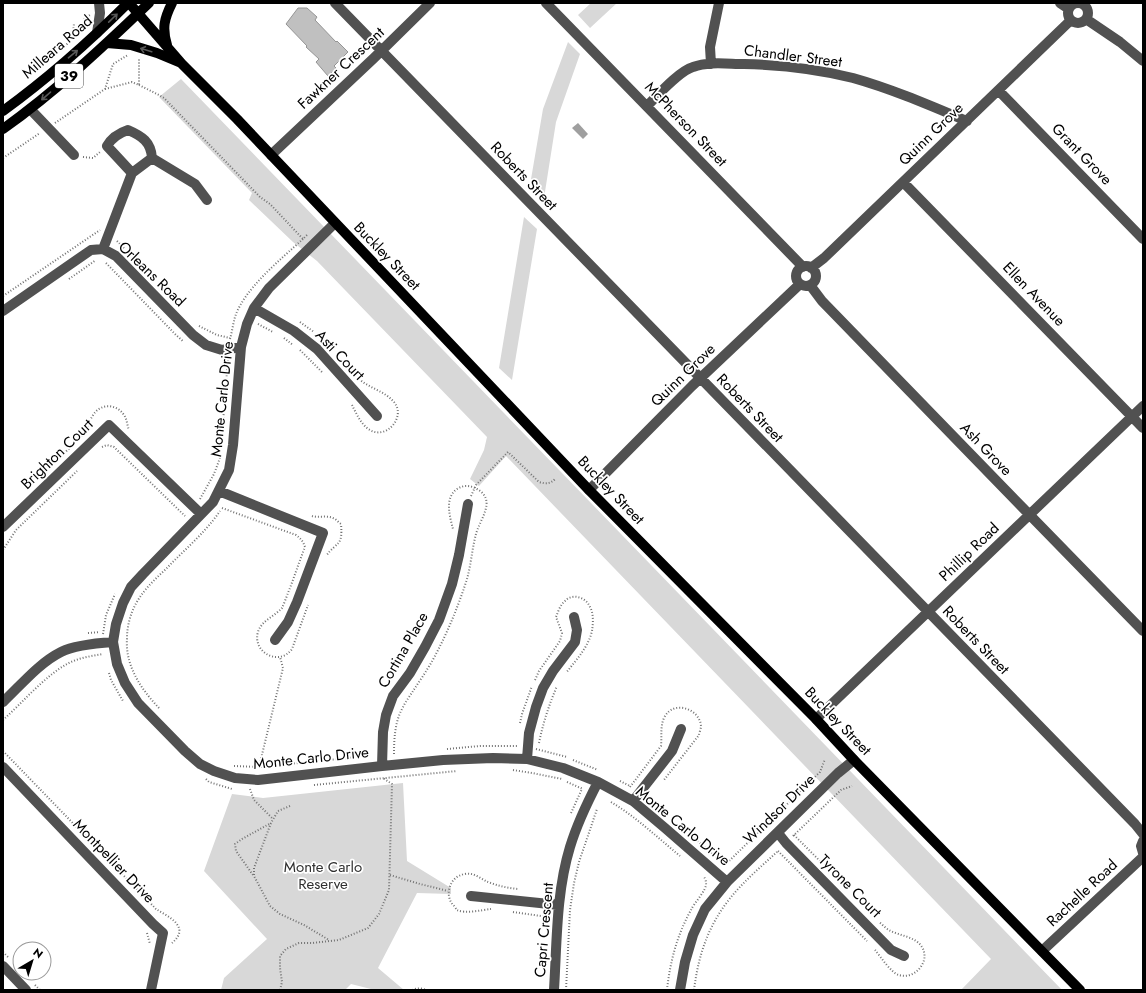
<svg xmlns="http://www.w3.org/2000/svg" width="1146" height="993" font-family="Jost,sans-serif">
	<rect width="100%" height="100%" fill="#fff"/>
	<!-- green -->
	<path fill="#d8d8d8" d="M591,3H617L590,28L578,15Z
		M568,42L580,54L556,122L544,198L530,185L543,109Z
		M181,79L1062,990H961L991,959L506,456L479,486L470,479L484,450L487,437L317,261L293,242L249,200L252,193L159,97Z
		M524,217L537,229L512,380L499,368Z
		M403,783L407,861L451,888V894L417,893L378,968L404,990H375L351,984L345,990H221L224,978L267,939L204,871L232,794L263,798Z"/>
	<!-- water -->
	<path fill="#9f9f9f" d="M578,123L588,134L583,139L572,128Z"/>
	<!-- building -->
	<path fill="#c0c0c0" stroke="#959595" d="M298,8H307L317,17L315,20L336,42L337,41L348,52L334,66L336,68L328,76L316,62L319,59L306,47L307,46L286,24Z"/>
	<g fill="none" stroke-linecap="round" stroke-linejoin="round">
		<!-- path -->
		<path stroke="#737373" stroke-width="2" stroke-dasharray="1 2" stroke-linecap="butt" d="M84,19L90,15
			M65,47L73,35L74,23
			M139,85L159,95L164,98L260,197L270,204L303,239L308,234
			M105,89L132,82L139,85V59
			M55,123L105,89L113,64L128,55
			M83,157L93,158L100,152
			M3,158L40,133
			M117,241L124,248
			M106,263L176,335L184,342
			M69,279L96,260
			M3,296L100,230
			M300,322L314,332
			M258,324L273,332
			M199,326L217,335L230,338
			M284,338L293,345
			M230,339C232,332 233,324 235,317C244,289 281,259 303,239
			M300,350L322,372
			M352,405C356,413 360,422 367,428C385,443 408,416 393,401C384,391 369,388 359,379
			M102,447L107,445L114,447L185,516
			M221,448L228,359
			M40,476C54,462 73,446 86,431C89,426 89,421 92,417C99,403 116,403 124,415C127,419 127,425 129,430
			M471,496L476,485L508,452L539,482C546,484 550,484 555,479
			M200,499L214,474L220,458
			M222,508L296,535C301,539 303,541 305,547C299,562 294,578 288,593C286,598 284,604 282,608C275,616 261,621 258,632C252,652 279,667 292,649L308,605
			M312,516C318,518 326,515 333,518C336,519 338,522 341,524C343,547 337,541 326,556
			M3,550L16,530L77,471
			M88,633L100,632
			M103,634L106,615L115,594
			M109,673L111,680L123,701
			M535,680L539,671L560,641L562,633L556,617C558,612 560,605 565,601C572,593 586,597 590,607C594,614 593,624 592,631C588,648 576,660 566,673
			M159,708C141,689 125,666 127,638C127,629 129,620 132,612C139,594 153,581 166,569C184,550 205,533 220,511
			M3,720C22,703 45,676 67,664C78,658 91,656 103,654
			M520,723L522,714L532,686
			M539,743C543,723 549,705 557,686
			M447,749L480,746H518
			M536,749L567,757
			M3,751L156,909C169,917 191,927 172,943
			M394,754C394,738 395,721 403,707C406,701 410,696 413,691C421,679 430,666 437,652C449,629 459,604 467,579C471,565 472,549 476,534C480,519 497,500 477,489C470,485 463,485 457,489C444,498 450,517 453,529
			M573,760L598,770
			M234,766L259,767L357,757
			M259,767L283,668L280,657
			M513,770L532,773L562,779
			M206,779L209,782L232,789
			M620,781L630,786
			M567,782L583,789
			M314,785L457,771
			M630,787L661,746C662,736 660,727 664,718C673,699 700,709 701,726C701,729 699,733 699,735L664,780
			M250,789L254,800L273,819
			M611,802C636,817 657,837 680,856
			M290,806L278,811L271,823L254,868V876L270,906L280,914L304,925L329,940
			M571,813L582,789
			M794,835L820,861
			M793,836L841,790L852,786
			M693,837L725,865
			M778,851L867,941
			M725,865L820,772L825,759
			M253,875L236,851L235,844L242,839L271,823
			M390,875L420,884L448,891
			M491,909C482,910 465,914 457,910C456,909 454,905 453,905C444,894 450,876 465,874C474,872 481,879 488,882C498,886 508,888 518,889
			M513,912L548,917
			M147,933L150,944
			M875,950C881,957 891,973 899,975C914,980 931,962 922,947C915,936 899,936 889,930C885,928 882,924 879,922
			M3,952L8,957
			M35,985L40,990
			M280,990L282,982L280,968V956L286,949L299,943H312L339,940L368,928L379,914L389,890L392,784L383,778
			M412,990C417,988 422,988 426,990
			M566,990L570,910L574,883L579,862L597,809
			M667,990C670,962 677,935 691,910C694,903 707,890 706,883C706,881 705,878 704,877
			M694,990C699,950 711,918 739,888C751,875 765,863 777,852"/>
		<!-- minor -->
		<path stroke="#515151" stroke-width="10" d="M335,3L1135,824L1143,834
			M546,3L803,267
			M1060,3L1069,9
			M1068 13a10 10 0 1 1 20 0a10 10 0 1 1-20 0Z
			M1086,19L1120,42L1143,61
			M97,33L100,13L99,3
			M711,64L710,47L719,3
			M999,91L1143,239
			M647,106C658,95 679,71 693,67C709,61 728,64 744,64C781,65 818,69 853,78C892,89 929,105 967,121
			M31,110L74,155
			M271,155L374,58L430,3
			M132,173L107,146C112,137 119,133 128,130C142,136 151,142 152,158
			M903,182L1143,428
			M335,223L269,288L254,308L247,324L241,347L233,445L229,470L213,502L143,574L131,587L123,603L116,624L113,642L117,664L125,683L138,703L185,751L200,764L214,771L235,778L258,780L382,766L443,760L493,758L527,759L563,768L598,782L633,801L665,828L727,882
			M103,249L132,173L152,158L195,184L207,200
			M796 276a10 10 0 1 1 20 0a10 10 0 1 1-20 0Z
			M811,268L824,258L1071,20
			M810,285L822,301L1022,507L1143,631
			M254,308L294,331L317,349L377,416
			M3,311L91,250L103,249L116,256L193,335L206,345L222,350L241,347
			M589,490L692,386L800,284
			M219,491L323,533L297,602L288,622L275,640
			M3,527L109,425L201,514
			M3,702C21,685 39,663 61,652C75,645 98,643 113,642
			M816,719L1143,406
			M527,759L529,733L536,707L543,688L553,671L575,642L577,630L574,617
			M382,766L383,732L386,715L393,696L410,673L425,647L439,620L452,584L459,555L468,504
			M3,767L153,924L163,933L151,990
			M633,801L672,751L681,729
			M778,833L786,843L891,950L904,956
			M1143,841L1141,846L1143,853
			M471,896L559,905
			M1042,951L1143,857
			M3,966L26,990
			M554,990C557,942 556,893 570,847C577,824 587,803 598,782
			M680,990L685,962L693,935L705,909L727,882L838,773L854,760"/>
		<!-- major -->
		<path stroke="#000" stroke-width="10" d="M129,3L182,64L237,119L589,490L816,719L854,760L1080,990
			M107,43L131,45L157,53L181,63
			M167,45C162,28 164,19 172,3
			M3,111C47,79 89,42 128,3
			M3,129C55,92 103,47 149,3"/>
	</g>
	<!-- one-way arrows -->
	<defs><path id="oneway-shaft" d="M-6 0H5M1.5-3L5.5 0L1.5 3" fill="none" stroke-width="1.6" stroke-linecap="round" stroke-linejoin="round"/></defs>
	<g stroke="#595959">
		<use href="#oneway-shaft" transform="translate(113 18) rotate(-44)"/>
		<use href="#oneway-shaft" transform="translate(146 50) rotate(-163)"/>
		<use href="#oneway-shaft" transform="translate(73 54) rotate(-40)"/>
		<use href="#oneway-shaft" transform="translate(46 96) rotate(139)"/>
	</g>
	<g text-anchor="middle" stroke-width="3.5" stroke-linejoin="round" paint-order="stroke">
		<!-- shield labels -->
		<rect fill="#fff" stroke="#4c4c4c" stroke-width="1" x="55" y="64" width="28" height="24" rx="3"/>
		<g font-size="14" font-weight="bold" fill="#000">
			<text x="69" y="81">39</text>
		</g>
		<!-- street labels -->
		<g font-size="15" fill="#000" stroke="#fff">
			<text transform="translate(57 47) rotate(-41)" y="5">Milleara Road</text>
			<text transform="translate(793 56) rotate(7)" y="5">Chandler Street</text>
			<text transform="translate(341 68) rotate(-43)" y="5">Fawkner Crescent</text>
			<text transform="translate(686 124) rotate(46)" y="5">McPherson Street</text>
			<text transform="translate(931 134) rotate(-44)" y="5">Quinn Grove</text>
			<text transform="translate(1082 154) rotate(46)" y="5">Grant Grove</text>
			<text transform="translate(524 176) rotate(46)" y="5">Roberts Street</text>
			<text transform="translate(387 256) rotate(46)" y="5">Buckley Street</text>
			<text transform="translate(152 274) rotate(44)" y="5">Orleans Road</text>
			<text transform="translate(1034 294) rotate(46)" y="5">Ellen Avenue</text>
			<text transform="translate(340 355) rotate(46)" y="5">Asti Court</text>
			<text transform="translate(683 375) rotate(-44)" y="5">Quinn Grove</text>
			<text transform="translate(222 399) rotate(-84)" y="5">Monte Carlo Drive</text>
			<text transform="translate(750 408) rotate(46)" y="5">Roberts Street</text>
			<text transform="translate(986 449) rotate(46)" y="5">Ash Grove</text>
			<text transform="translate(57 454) rotate(-44)" y="5">Brighton Court</text>
			<text transform="translate(611 490) rotate(46)" y="5">Buckley Street</text>
			<text transform="translate(969 552) rotate(-44)" y="5">Phillip Road</text>
			<text transform="translate(976 640) rotate(46)" y="5">Roberts Street</text>
			<text transform="translate(403 650) rotate(-60)" y="5">Cortina Place</text>
			<text transform="translate(838 721) rotate(46)" y="5">Buckley Street</text>
			<text transform="translate(311 758) rotate(-6)" y="5">Monte Carlo Drive</text>
			<text transform="translate(779 809) rotate(-44)" y="5">Windsor Drive</text>
			<text transform="translate(683 826) rotate(39)" y="5">Monte Carlo Drive</text>
			<text transform="translate(114 861) rotate(46)" y="5">Montpellier Drive</text>
			<text transform="translate(850 886) rotate(45)" y="5">Tyrone Court</text>
			<text transform="translate(1082 893) rotate(-43)" y="5">Rachelle Road</text>
			<text transform="translate(544 930) rotate(-85)" y="5">Capri Crescent</text>
		</g>
		<!-- park labels -->
		<g font-size="15" fill="#2f2f2f" stroke="#fff">
			<text x="323" y="872">Monte Carlo<tspan x="323" dy="17">Reserve</tspan></text>
		</g>
	</g>
	<!-- border -->
	<rect width="1146" height="993" fill="none" stroke="#000000" stroke-width="8"/>
	<!-- north arrow -->
	<g transform="translate(32 961) rotate(38)"><circle r="19" fill="#ffffff" stroke="#999999"/>
	<path d="M0-3L7 15L0 10L-7 15Z" fill="#000000"/>
	<text y="-6" font-size="11" font-weight="bold" text-anchor="middle" fill="#000000">N</text>
	</g>
</svg>
